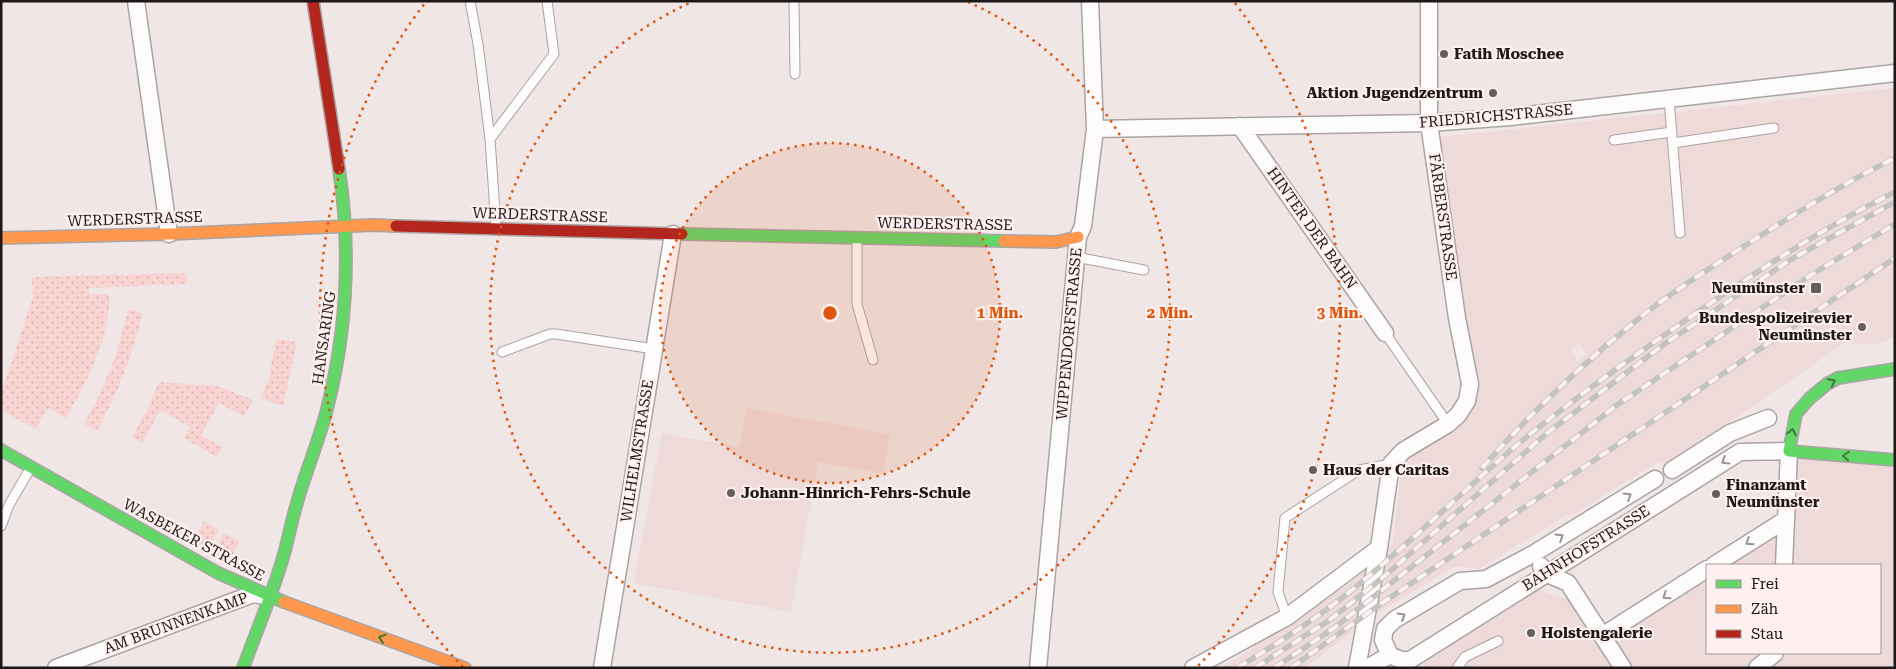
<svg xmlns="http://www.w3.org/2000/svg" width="1896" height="669" font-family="'Roboto Serif',serif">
	<defs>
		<pattern id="green-dots" width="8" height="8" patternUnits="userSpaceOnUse" patternTransform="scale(1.25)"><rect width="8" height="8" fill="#f8d3d1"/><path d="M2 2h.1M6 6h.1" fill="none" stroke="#d4b4b3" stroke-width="1.8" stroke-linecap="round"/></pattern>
	</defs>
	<rect width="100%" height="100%" fill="#efe6e5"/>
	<!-- built -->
	<path fill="#eddad9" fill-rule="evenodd" d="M1895,88V336L1893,337L1878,344L1844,343L1748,410L1664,463L1660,461L1575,513L1565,516L1479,569L1456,566L1380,611L1304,668H1220L1236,659L1353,581L1393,544L1403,451L1467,401L1431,138ZM1579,343L1587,354L1578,361L1570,350Z
		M747,408L890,434L883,473L818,462L791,612L634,583L662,433L739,447Z
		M1789,451L1895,460V668H1427L1423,661L1532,588L1580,603L1603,636L1707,569V653H1880V565H1714L1785,520Z"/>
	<!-- green -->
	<path fill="url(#green-dots)" d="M186,273L187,284L89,288V294H104L108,295C111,301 109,308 108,314C103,352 85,385 66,418L48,408L36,429L1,410V389L4,385L33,297L32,277Z
		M128,309L142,313C132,359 119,389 97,431L84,424C107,384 118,354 128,309Z
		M276,339L297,342L283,406L261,398L269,379Z
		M159,382L217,386L251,399L252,403L243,416L219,403L201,435L222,447L217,457L184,438L190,427L160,410L142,443L132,437L148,409Z
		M204,521L219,530L209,549L193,540Z
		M224,533L240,541L229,561L214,552Z"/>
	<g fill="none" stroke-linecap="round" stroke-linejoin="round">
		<defs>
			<path id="lane" d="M470,1L478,44L490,139
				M794,1L795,74
				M1669,99L1680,233
				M1614,140L1672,132
				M1673,143L1774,128
				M496,227L490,139L554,54L547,1
				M857,238V304L873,360
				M1076,257L1144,270
				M1385,333L1448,424
				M502,352L550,334H556L654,349
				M1,526L9,505L31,467
				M1287,617L1278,592L1285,518L1359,470L1391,464
				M1457,668L1465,657L1498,641"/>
			<path id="street" d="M136,1L169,234
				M1240,126L1385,333
				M1095,129L1429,123L1510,117L1895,73
				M1672,470L1730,433L1768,418
				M1655,479L1533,554L1486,579L1460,581L1394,620L1385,629L1383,640L1390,655L1401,660H1410L1740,452L1789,451L1784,565
				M1714,565L1785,520
				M1541,566L1545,573L1568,583L1623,668
				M1602,636L1707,569
				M56,668L253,594L264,596
				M602,668L673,234
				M1038,668L1078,237L1083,226L1095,129L1090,1
				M1193,668L1287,617L1379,548
				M1357,668L1379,548L1391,464L1403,451L1448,424L1458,415L1467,401L1470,384L1457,318L1429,123V1
				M1367,668L1390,655
				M1757,668L1775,653"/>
			<path id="fast" d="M682,234L1004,241
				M1895,369L1838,378L1827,384L1810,398L1796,414L1789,451L1895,460
				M1,450L218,573L284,602
				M243,668C256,633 271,597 282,561C288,542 291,522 297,503C306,470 320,439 328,405C347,328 351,248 339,169"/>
			<path id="slow" d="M1,238L169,234L374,225L396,226
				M1004,241L1056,242L1078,237
				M284,602L465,668"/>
			<path id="jam" d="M313,1L339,169
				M396,226L682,234"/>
		</defs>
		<!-- lane casing -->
		<use href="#lane" stroke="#aba4a4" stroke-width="11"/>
		<!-- street casing -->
		<use href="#street" stroke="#aba4a4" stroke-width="19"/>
		<!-- fast casing -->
		<use href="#fast" stroke="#aba4a4" stroke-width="14"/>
		<!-- slow casing -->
		<use href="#slow" stroke="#aba4a4" stroke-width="14"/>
		<!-- jam casing -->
		<use href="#jam" stroke="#aba4a4" stroke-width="14"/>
		<!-- lane -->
		<use href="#lane" stroke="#fdfbfb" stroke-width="9"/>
		<!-- street -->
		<use href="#street" stroke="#fdfbfb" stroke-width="16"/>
		<!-- fast -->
		<use href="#fast" stroke="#63d668" stroke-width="11"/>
		<!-- slow -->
		<use href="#slow" stroke="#ff974d" stroke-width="11"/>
		<!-- jam -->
		<use href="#jam" stroke="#b3261e" stroke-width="11"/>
		<defs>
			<path id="rail" d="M1482,468C1528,416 1578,368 1632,324C1671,292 1718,263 1760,236C1804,208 1848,181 1895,158
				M1237,668C1277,644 1316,619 1352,590C1409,544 1462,492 1518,444C1573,399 1631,358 1689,318C1756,272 1823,228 1895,192
				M1255,668L1328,621L1350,604L1387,574L1546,434L1663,345L1790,260L1895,202
				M1274,668L1334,628L1617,405L1811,275L1895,224
				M1291,668L1382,603L1895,258"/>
		</defs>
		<!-- rail casing -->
		<use href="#rail" stroke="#c5c2c2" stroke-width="5.5"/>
		<!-- rail -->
		<use href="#rail" stroke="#fef0ef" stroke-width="4" stroke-dasharray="11" stroke-linecap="butt"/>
	</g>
	<!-- one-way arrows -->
	<defs><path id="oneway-chevron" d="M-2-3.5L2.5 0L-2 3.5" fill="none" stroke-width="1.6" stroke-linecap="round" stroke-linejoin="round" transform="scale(1.25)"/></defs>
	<g stroke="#407640">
		<use href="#oneway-chevron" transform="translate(1832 382) rotate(-28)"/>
		<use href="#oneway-chevron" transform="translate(1792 432) rotate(-78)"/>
		<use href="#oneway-chevron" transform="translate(1846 456) rotate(-175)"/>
		<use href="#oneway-chevron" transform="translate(382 638) rotate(-161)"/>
	</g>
	<g stroke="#989494">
		<use href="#oneway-chevron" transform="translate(1725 461) rotate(148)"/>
		<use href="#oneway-chevron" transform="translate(1628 496) rotate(-31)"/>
		<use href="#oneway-chevron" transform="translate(1560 537) rotate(-32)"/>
		<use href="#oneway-chevron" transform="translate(1749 542) rotate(147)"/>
		<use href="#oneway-chevron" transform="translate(1666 596) rotate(147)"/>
		<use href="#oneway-chevron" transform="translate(1402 616) rotate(-31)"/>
	</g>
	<!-- distance rings -->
	<circle cx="830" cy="313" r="170" fill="#de560d" fill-opacity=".12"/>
	<g fill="none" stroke="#de560d" stroke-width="2.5" stroke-dasharray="2.5 5">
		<circle cx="830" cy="313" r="170"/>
		<path d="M968 2A340 340 0 1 1 692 2"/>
		<path d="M463 667A510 510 0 0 1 425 3M1235 3A510 510 0 0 1 1197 667"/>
	</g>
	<!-- markers -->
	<g fill="#665f5f" stroke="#fef0ef" stroke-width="2">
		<circle cx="1444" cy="54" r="5"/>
		<circle cx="1493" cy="93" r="5"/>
		<rect x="1810" y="282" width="12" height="12" rx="2.5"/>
		<circle cx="1862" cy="327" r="5"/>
		<circle cx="1313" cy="470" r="5"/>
		<circle cx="731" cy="493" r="5"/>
		<circle cx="1716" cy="494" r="5"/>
		<circle cx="1531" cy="633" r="5"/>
	</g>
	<g text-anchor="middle" stroke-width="4.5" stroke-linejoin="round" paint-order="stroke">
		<!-- poi labels -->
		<g font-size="15" font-weight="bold" fill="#1d1717" stroke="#fef0ef" text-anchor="start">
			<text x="1454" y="59">Fatih Moschee</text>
			<text x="1483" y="98" text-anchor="end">Aktion Jugendzentrum</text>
			<text x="1805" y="293" text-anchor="end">Neumünster</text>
			<text x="1852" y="323" text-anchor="end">Bundespolizeirevier<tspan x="1852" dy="17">Neumünster</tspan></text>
			<text x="1323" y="475">Haus der Caritas</text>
			<text x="1726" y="490">Finanzamt<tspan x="1726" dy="17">Neumünster</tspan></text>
			<text x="741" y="498">Johann-Hinrich-Fehrs-Schule</text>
			<text x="1541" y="638">Holstengalerie</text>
		</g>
		<!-- street labels -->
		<g font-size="15" fill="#1d1717" stroke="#fef0ef">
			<text transform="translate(1496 116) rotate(-5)" y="5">FRIEDRICHSTRASSE</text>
			<text transform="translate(540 215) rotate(2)" y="5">WERDERSTRASSE</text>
			<text transform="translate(1443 217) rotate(82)" y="5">FÄRBERSTRASSE</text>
			<text transform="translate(135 219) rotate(-2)" y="5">WERDERSTRASSE</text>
			<text transform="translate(945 224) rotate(1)" y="5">WERDERSTRASSE</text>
			<text transform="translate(1312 228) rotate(55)" y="5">HINTER DER BAHN</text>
			<text transform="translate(1069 334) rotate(-85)" y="5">WIPPENDORFSTRASSE</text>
			<text transform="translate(324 338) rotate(-82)" y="5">HANSARING</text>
			<text transform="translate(637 451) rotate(-81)" y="5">WILHELMSTRASSE</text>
			<text transform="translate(194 540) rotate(28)" y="5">WASBEKER STRASSE</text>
			<text transform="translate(1586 548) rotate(-32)" y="5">BAHNHOFSTRASSE</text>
			<text transform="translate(176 623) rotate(-20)" y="5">AM BRUNNENKAMP</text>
		</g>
	</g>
	<circle cx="830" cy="313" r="8" fill="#de560d" stroke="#fef0ef" stroke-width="2.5"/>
	<g font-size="15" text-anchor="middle" font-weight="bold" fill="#de560d" stroke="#fef0ef" stroke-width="4.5" stroke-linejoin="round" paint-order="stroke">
		<text x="1000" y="318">1 Min.</text>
		<text x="1170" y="318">2 Min.</text>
		<text x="1340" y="318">3 Min.</text>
	</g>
	<!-- border -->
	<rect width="1896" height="669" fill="none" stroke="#1d1717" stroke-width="5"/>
	<!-- legend -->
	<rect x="1706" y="564" width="175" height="90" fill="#fef0ef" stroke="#a49999"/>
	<rect x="1716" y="580" width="25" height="8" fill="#63d668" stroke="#a49999"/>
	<text x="1751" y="589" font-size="15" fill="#1d1717">Frei</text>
	<rect x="1716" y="605" width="25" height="8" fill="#ff974d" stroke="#a49999"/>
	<text x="1751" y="614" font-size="15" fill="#1d1717">Zäh</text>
	<rect x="1716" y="630" width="25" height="8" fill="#b3261e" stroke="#a49999"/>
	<text x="1751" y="639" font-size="15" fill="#1d1717">Stau</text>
</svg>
